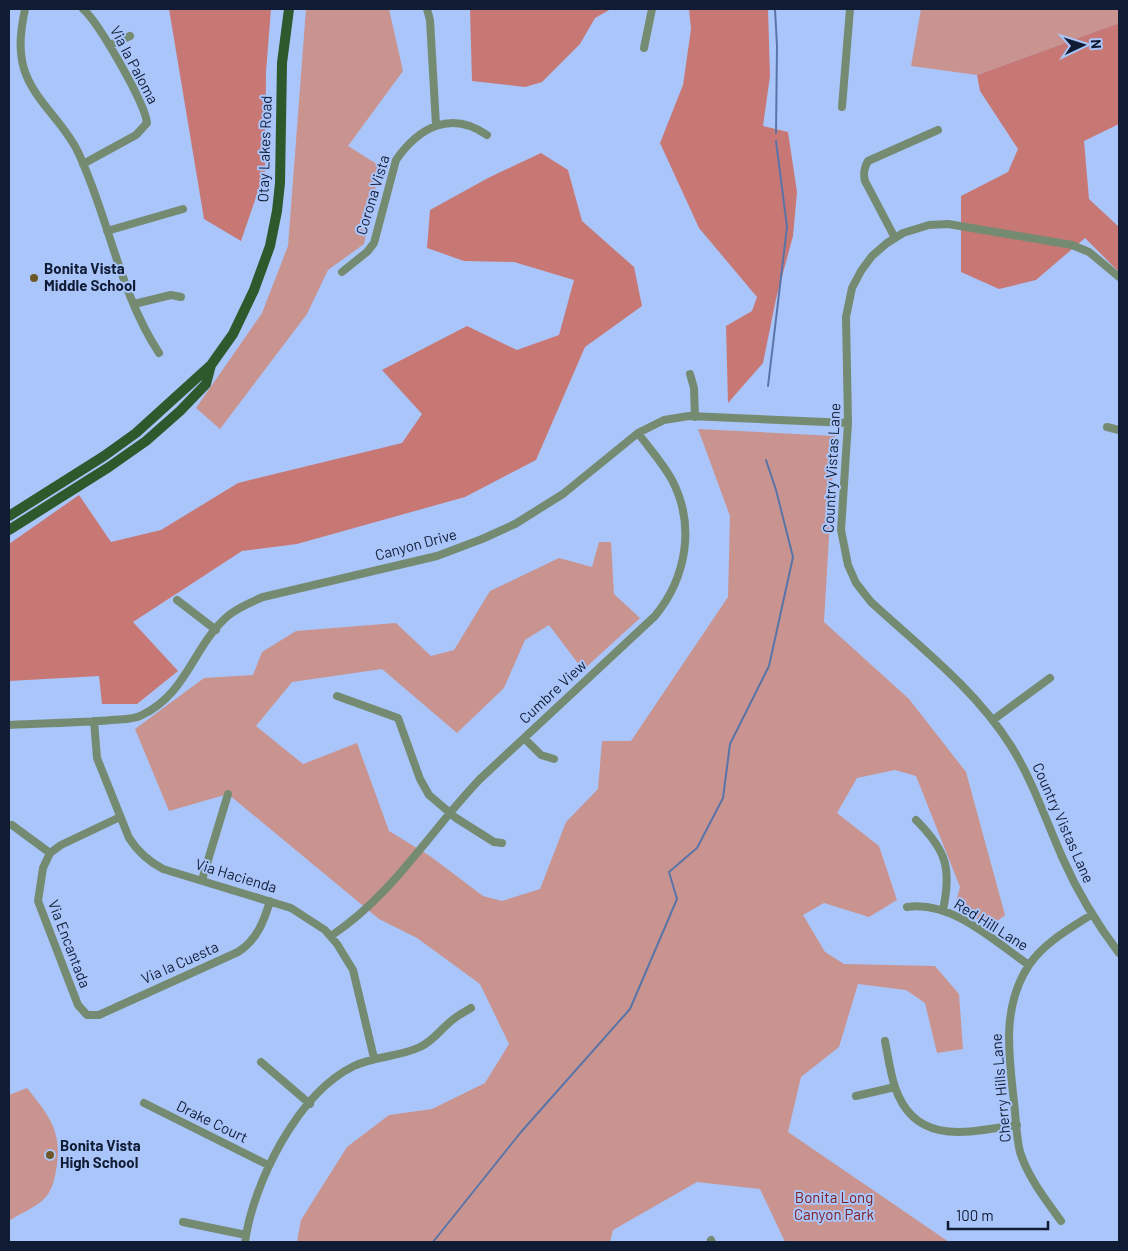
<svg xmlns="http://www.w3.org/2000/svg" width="1128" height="1251" font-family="Barlow,sans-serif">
	<rect width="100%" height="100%" fill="#aac5fa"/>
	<!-- green -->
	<path fill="#c99490" d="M306,9H389L403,71L348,146L380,166L364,244L328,270L307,314L220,429L196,408L262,313L288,246Z
		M921,9H1119V23L977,75L911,66Z
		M698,429L835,436L824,622L909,699L966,772L1005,915L990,927L955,905L960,887L916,776L895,770L857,778L837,813L879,846L897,900L869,917L824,903L803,915L825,952L844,964L935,966L959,994L963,1049L937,1053L925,1003L906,990L858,984L839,1047L801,1077L788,1132L949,1242H785L760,1189L697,1182L613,1230L610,1242H297L301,1220L347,1147L389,1115L432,1109L485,1083L509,1044L480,984L417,938L379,919L228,794L169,811L135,729L204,678L253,675L262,652L296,631L396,623L431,656L454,650L490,591L559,558L592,567L599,542H611L614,594L640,618L583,670L549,625L525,640L504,688L457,733L382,669L292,682L256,726L303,764L357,743L389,831L430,856L483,896L502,901L540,889L566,822L598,789L602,741H631L728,597L730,516Z
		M27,1088C50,1117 63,1132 56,1171C54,1182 51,1193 42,1201C32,1209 19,1214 9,1221V1095Z"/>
	<!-- forest -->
	<path fill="#c87874" d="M169,9H271L266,72L265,171L241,241L204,219Z
		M470,9H611L595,18L580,44L542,82L525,87L472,81Z
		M689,9H768L770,76L763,126L788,132L797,192L793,236L776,299L763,363L728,403L726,326L752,311L757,297L699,228L660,143L683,85L691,29Z
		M1119,23V124L1084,141L1089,199L1119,227V272L1085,238L1036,280L999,289L961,272V196L1008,172L1018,149L980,91L977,75Z
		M541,153L568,170L582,221L634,267L642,306L585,347L536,460L465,497L297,544L242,551L133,622L178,671L137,704H102L99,676L9,681V544L79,495L111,542L161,530L238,483L402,443L422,414L382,370L467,326L517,350L559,335L574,280L514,262L464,261L427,248L430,210L488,178Z"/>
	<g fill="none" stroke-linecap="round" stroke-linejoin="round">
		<!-- stream -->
		<path stroke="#5a74a8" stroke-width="2" d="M775,9L777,46L776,133
			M768,386L787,227L776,141
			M433,1242L521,1132L630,1009L677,899L669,872L697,848L723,798L730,744L769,666L793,557L776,490L766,460"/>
		<!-- minor -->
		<path stroke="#748b72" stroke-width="8" d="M25,9C21,29 18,48 24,69C34,101 64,122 78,152C109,218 119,292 159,353
			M427,9L430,20L436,125
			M110,45L130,36
			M644,48L652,9
			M842,107L850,9
			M83,164L136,135L147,123C145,103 99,23 83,9
			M107,231L183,209
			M895,238L865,181C863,173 864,168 868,161L938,130
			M342,272L367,252L374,243L396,160C419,127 451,110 487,135
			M1119,277L1089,252L1072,245L948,224L929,225L903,233L887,243L872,256L861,271L852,288L846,317L848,423L841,530L848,565L856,583L871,602C920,647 975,689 1011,746C1033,781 1046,821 1063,859C1078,893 1097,924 1119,953
			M134,304L171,295L181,297
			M690,374L694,388L695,417
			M1107,427L1119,430
			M177,600L216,630
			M337,696L398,718L420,779L429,795L456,818L494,842L502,843
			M993,720L1050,678
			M94,721L97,758L129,838C138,852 148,861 163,869L291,908L325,930L337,944L353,970L374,1058
			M9,725C43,723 78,723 112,720C122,719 133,720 142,715C188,693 193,645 229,615C239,607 251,602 263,597L437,556L482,539L515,524L563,494L638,433L664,420L689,416L848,423
			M524,738L541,755L554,759
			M120,817L61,845L50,853L43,868L38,901L78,1005L87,1015H99L238,952C257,940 264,921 270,901
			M916,820C946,850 952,868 943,910
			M12,825L50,853
			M202,880L228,794
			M907,907C952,900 995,942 1029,965
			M331,936C393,895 430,831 480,779L655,616C686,578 696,526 672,480C663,463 649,448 638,433
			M885,1041C888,1056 890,1072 895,1087C915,1147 969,1132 1017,1125
			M261,1062L310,1104
			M856,1096L895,1087
			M144,1103L268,1165
			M1061,1221C1045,1199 1028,1177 1020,1152C1016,1136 1016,1118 1014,1102C1009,1056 1001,1007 1029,965C1044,943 1069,929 1091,915
			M183,1222L246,1235
			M711,1240L712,1242
			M245,1242C253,1183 298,1093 354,1066C375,1056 399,1057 420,1047C434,1041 442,1027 455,1018C460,1014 466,1011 471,1008"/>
		<!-- major -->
		<path stroke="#2e592d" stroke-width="10" d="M9,516L104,456L136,433L211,365L233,334L254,290L270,246L277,211L280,183L282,63L289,9
			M9,530L109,467L146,441L180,411L206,384L211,365"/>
	</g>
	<!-- markers -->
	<g fill="#6e5727" stroke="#aac5fa" stroke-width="2">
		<circle cx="34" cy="278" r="5"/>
		<circle cx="50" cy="1155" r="5"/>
	</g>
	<g text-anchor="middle" stroke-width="4" stroke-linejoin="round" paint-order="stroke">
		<!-- street labels -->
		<g font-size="15" fill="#101b34" stroke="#aac5fa">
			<text transform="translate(134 65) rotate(62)" y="5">Via la Paloma</text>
			<text transform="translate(265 149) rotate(-88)" y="5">Otay Lakes Road</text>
			<text transform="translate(373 195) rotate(-73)" y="5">Corona Vista</text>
			<text transform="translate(832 468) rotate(-87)" y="5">Country Vistas Lane</text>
			<text transform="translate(416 545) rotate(-15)" y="5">Canyon Drive</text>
			<text transform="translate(553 692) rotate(-43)" y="5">Cumbre View</text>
			<text transform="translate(1063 823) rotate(66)" y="5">Country Vistas Lane</text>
			<text transform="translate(236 876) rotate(17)" y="5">Via Hacienda</text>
			<text transform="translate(991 925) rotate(32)" y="5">Red Hill Lane</text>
			<text transform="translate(69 944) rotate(69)" y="5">Via Encantada</text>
			<text transform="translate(180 963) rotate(-24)" y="5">Via la Cuesta</text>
			<text transform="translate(1001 1088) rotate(-95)" y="5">Cherry Hills Lane</text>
			<text transform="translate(212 1122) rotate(26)" y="5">Drake Court</text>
		</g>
		<!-- poi labels -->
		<g font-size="15" font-weight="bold" fill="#101b34" stroke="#aac5fa" text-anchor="start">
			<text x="44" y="274">Bonita Vista<tspan x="44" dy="17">Middle School</tspan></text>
			<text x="60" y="1151">Bonita Vista<tspan x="60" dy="17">High School</tspan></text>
		</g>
		<!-- park labels -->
		<g font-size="15" fill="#802023" stroke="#aac5fa">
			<text x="834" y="1203">Bonita Long<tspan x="834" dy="17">Canyon Park</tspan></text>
		</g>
	</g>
	<!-- border -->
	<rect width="1128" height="1251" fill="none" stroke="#101b34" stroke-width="20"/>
	<!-- north arrow -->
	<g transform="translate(1083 45) rotate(86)" stroke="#aac5fa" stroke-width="4" paint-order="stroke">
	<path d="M0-4L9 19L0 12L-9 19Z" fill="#101b34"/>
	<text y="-8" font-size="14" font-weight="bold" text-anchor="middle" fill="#101b34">N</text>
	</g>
	<!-- scale -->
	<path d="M948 1221v8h100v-8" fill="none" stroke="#101b34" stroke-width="2.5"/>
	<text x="956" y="1221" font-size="15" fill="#101b34" stroke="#aac5fa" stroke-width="4" paint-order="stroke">100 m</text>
</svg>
